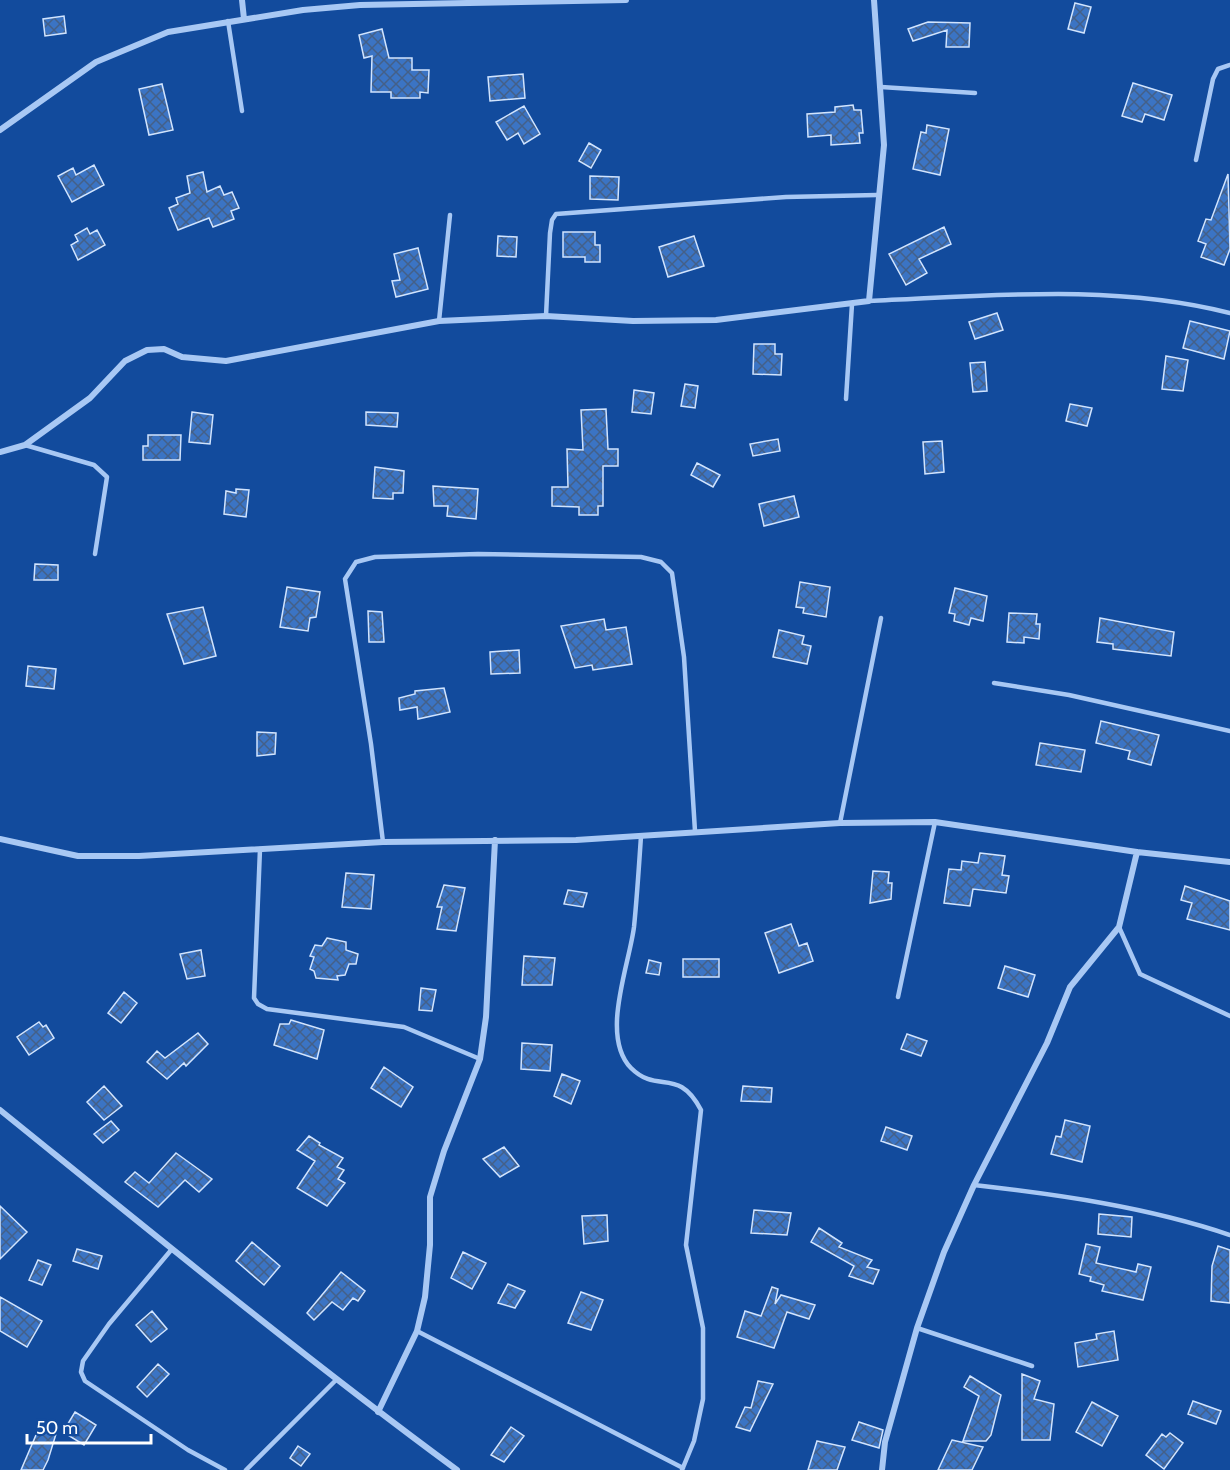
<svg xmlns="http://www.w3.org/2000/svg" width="1230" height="1470" font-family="Cabin,sans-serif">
	<defs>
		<pattern id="building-cross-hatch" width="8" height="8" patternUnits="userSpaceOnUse" patternTransform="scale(1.5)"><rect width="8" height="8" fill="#3b74c4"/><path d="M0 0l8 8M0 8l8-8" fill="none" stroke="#446088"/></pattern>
	</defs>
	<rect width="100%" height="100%" fill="#124b9d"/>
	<!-- building -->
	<path fill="url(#building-cross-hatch)" stroke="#d1e4fe" stroke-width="1.5" d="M1075,3L1091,7L1084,33L1068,29Z
		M64,16L66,33L45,36L43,19Z
		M928,22L970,23L969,47H946L947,30L913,41L908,29Z
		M382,29L389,58H412V70H429L428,93L420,92V98H391V92H371L372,56L364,58L359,35Z
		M523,74L525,98L490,101L488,77Z
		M1133,83L1172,95L1164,120L1145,114L1142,122L1122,116Z
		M162,84L173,130L149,135L139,89Z
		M853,105L854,110H861L863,133H859L860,143L831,145V135L808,137L807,114L835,112V107Z
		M524,106L540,134L524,144L518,133L507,140L496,122Z
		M927,125L949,129L940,175L913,169L921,132L926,133Z
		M589,143L601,150L591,168L579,161Z
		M94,165L104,185L72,202L58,176L73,168L76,175Z
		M203,172L207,192L220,186L224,195L232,192L239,208L231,211L234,219L213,227L209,218L178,230L169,208L178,204L176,198L190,193L187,176Z
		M1228,174L1230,249L1224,265L1201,257L1206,244L1198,241L1206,219L1211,220Z
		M590,176L619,177L618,200L590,199Z
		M944,227L951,244L919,259L927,273L906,285L889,254Z
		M87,228L90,234L97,230L105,245L78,260L71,245L78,241L75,235Z
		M563,232H595V245H600V262H585V257H563Z
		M498,236L517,237L516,257L497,256Z
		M694,236L704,266L668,277L659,247Z
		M418,248L428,289L396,297L392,281L400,280L394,254Z
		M997,313L1003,330L975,339L969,322Z
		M1190,321L1230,331L1224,359L1183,348Z
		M754,344H775V354H782L781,375L753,374Z
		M1166,356L1188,360L1183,391L1162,389Z
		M985,362L987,391L973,392L970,363Z
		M685,384L698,386L695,408L681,406Z
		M634,390L654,393L651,414L632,412Z
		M1070,404L1092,408L1087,426L1066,421Z
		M606,409L608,449H618V466H603V506H598V515H579V507L552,506V487H568L567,449L583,450L581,410Z
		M192,412L213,415L210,444L189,442Z
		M366,412L398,413L397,427L366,425Z
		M148,435H181L180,460H143V446H148Z
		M778,439L780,451L753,456L750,444Z
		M942,441L944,472L925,474L923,442Z
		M697,463L720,475L713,487L691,475Z
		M375,467L404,471L403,493H393V499L373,498Z
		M433,486L478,489L476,519L447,516L448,506H434Z
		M236,489L249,490L246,517L224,514L226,491L236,493Z
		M794,496L799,517L764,526L759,504Z
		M35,564L58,565V580H34Z
		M800,582L830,587L826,617L803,613L804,608L796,607Z
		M287,587L320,592L316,617L310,618L308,631L280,627Z
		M955,588L987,596L983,621L971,618L969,625L954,621L955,614L949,613Z
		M203,607L216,656L184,664L167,614Z
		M368,611L382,612L384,642H369Z
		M1009,613L1037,614L1036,624H1040L1039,639L1024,637V643L1007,642Z
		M1100,618L1174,632L1171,656L1113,649V644L1097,642Z
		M604,619L606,630L626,627L632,664L593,670L592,665L575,668L561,626Z
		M779,630L804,636L802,644L811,646L807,664L773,657Z
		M519,650L520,673L491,674L490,652Z
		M28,666L56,669L54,689L26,686Z
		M444,688L450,712L418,719L417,707L400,710L399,698L415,694V691Z
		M1101,721L1159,735L1151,765L1128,759L1130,751L1096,743Z
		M257,732L276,733L275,754L257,756Z
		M1040,743L1085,750L1081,772L1036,765Z
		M980,853L1005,856L1002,875L1009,876L1006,893L973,889L970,906L944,903L949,869L961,870L962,861L978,863Z
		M873,871L889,872L888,883H892L891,899L870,903Z
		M346,873L374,875L371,909L342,907Z
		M444,885L465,888L456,931L437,929L442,907H437Z
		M1185,886L1230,901V930L1187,919L1192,903L1181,900Z
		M568,890L587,893L583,907L564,904Z
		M791,924L799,946L807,943L813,961L779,973L765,933Z
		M327,938L346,942V950L358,954L356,964H349L345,975L337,976L338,980L316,978L314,971L310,969L314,957L310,956L315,945L322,946Z
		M201,950L205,976L187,979L180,954Z
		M524,956L555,958L552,985H522Z
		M683,959H719V977H683Z
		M649,960L661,963L659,975L646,973Z
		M1005,966L1035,975L1028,997L998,988Z
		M421,988L436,990L432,1011L419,1010Z
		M124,992L137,1003L121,1023L108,1013Z
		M291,1020L324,1030L317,1059L274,1045L280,1024H289Z
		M39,1022L43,1027L46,1025L54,1038L29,1055L17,1037Z
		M198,1033L208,1044L186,1066L184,1063L167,1079L147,1062L157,1051L165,1058Z
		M907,1034L927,1041L921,1056L901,1049Z
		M522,1043L552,1045L550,1071L521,1069Z
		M384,1067L413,1087L401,1107L371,1088Z
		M562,1074L580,1081L571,1104L554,1096Z
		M104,1086L122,1106L104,1120L87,1102Z
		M743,1086L772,1088L771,1102L741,1101Z
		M1065,1120L1090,1126L1082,1162L1051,1154L1056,1136L1061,1137Z
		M111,1121L119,1130L103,1143L94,1134Z
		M886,1127L912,1136L907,1150L881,1141Z
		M309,1136L320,1143L319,1145L343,1158L337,1167L344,1170L338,1179L345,1183L327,1206L297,1188L315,1161L297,1150Z
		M504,1147L519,1166L500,1177L483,1159Z
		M176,1153L212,1179L199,1192L185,1180L158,1207L125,1182L135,1172L149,1183Z
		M0,1206L27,1232L0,1259Z
		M754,1210L791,1213L787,1235L751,1233Z
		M1099,1214L1132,1217L1131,1237L1098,1234Z
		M607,1215L608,1241L584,1244L582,1216Z
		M819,1228L842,1243L839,1247L872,1260L867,1267L879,1270L873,1284L849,1276L854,1266L811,1242Z
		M252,1242L280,1266L264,1285L236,1261Z
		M1086,1244L1100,1247L1096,1263L1136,1272L1138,1264L1151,1267L1143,1300L1102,1291L1104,1285L1090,1281L1091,1277L1079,1274Z
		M1218,1246L1230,1250V1303L1211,1301L1212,1266Z
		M77,1249L102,1256L98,1269L73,1261Z
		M463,1252L486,1263L472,1289L451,1278Z
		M38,1260L51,1265L42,1285L29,1280Z
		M341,1272L365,1291L358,1301L353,1298L343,1310L332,1302L314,1320L307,1313Z
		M508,1284L525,1291L515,1308L498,1303Z
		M772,1287L778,1289L775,1304L781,1295L815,1305L809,1319L787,1312L774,1348L737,1337L745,1311L761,1316Z
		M581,1292L603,1300L591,1330L568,1323Z
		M0,1297L42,1321L27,1347L0,1331Z
		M152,1311L167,1329L151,1342L136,1325Z
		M1114,1331L1118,1360L1078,1367L1075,1343L1097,1339L1096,1334Z
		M158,1364L169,1374L147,1397L137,1387Z
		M1022,1374L1040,1381L1034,1399L1054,1404L1050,1440H1022Z
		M970,1376L1001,1395L991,1435L986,1441H963L979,1396L964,1387Z
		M758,1381L773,1384L750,1431L736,1427L745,1407L751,1408Z
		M1193,1401L1221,1411L1216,1424L1188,1414Z
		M1092,1402L1118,1416L1102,1446L1076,1432Z
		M75,1412L96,1425L84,1445L63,1432Z
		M859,1422L883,1430L879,1448L852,1440Z
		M511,1427L524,1436L504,1462L491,1455Z
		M39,1428L56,1434L48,1460L43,1470H21Z
		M1170,1433L1183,1443L1164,1469L1146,1455L1162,1434L1166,1437Z
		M952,1440L983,1447L972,1470H938Z
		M817,1441L845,1447L837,1470H808Z
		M298,1446L310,1454L301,1466L290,1458Z"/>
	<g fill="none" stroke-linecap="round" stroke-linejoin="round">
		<!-- service -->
		<path stroke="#a8c8f4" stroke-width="4.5" d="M228,21L242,111
			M881,87L975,93
			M1196,160L1213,79L1218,69L1230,65
			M869,301C988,296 1113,283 1230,313
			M546,316L550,233L552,220L556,214L786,197L877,195
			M439,321L450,215
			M846,399L852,304
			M25,445L94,465L107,477L95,554
			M994,683L1069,695L1230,731
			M840,823L881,618
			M641,836C639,866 637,897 634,927C629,966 600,1036 631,1068C658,1095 678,1066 701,1110L686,1245L703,1328V1399L694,1441L682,1470
			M383,842L371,744L345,579L356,562L375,557L478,554L641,557L661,562L672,573L684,657L695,831
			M260,849L254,998L258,1004L267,1009L404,1027L480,1059
			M1119,927L1140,974L1230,1016
			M898,997L935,822
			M974,1185C1061,1195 1147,1207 1230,1235
			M172,1249L109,1324L83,1361L81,1372L85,1381L188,1450L225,1470
			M917,1328L1032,1366
			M417,1331L683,1468
			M246,1470L337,1379"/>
		<!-- minor -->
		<path stroke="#a8c8f4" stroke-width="6" d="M242,0L244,19
			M0,130L96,62L168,32L303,10L360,5L626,0
			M0,452L25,445L90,398L125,361L147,350L164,349L182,357L226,361L439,321L546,316L633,321L716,320L869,301L884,145L874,0
			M0,839L78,856H139L383,842L576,840L840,823L935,822L1137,852L1230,862
			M0,1110C151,1232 301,1355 457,1470
			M378,1412L417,1331L425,1297L430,1245V1197L444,1151L480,1059L486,1017L495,840
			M882,1470L885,1442L917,1328L944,1252L974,1185L1047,1043L1070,987L1119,927L1137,852"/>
	</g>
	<!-- scale -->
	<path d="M27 1434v9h124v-9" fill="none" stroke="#ffffff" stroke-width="3"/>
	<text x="36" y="1434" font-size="18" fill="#ffffff" stroke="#124b9d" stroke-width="4.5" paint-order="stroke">50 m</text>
</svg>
